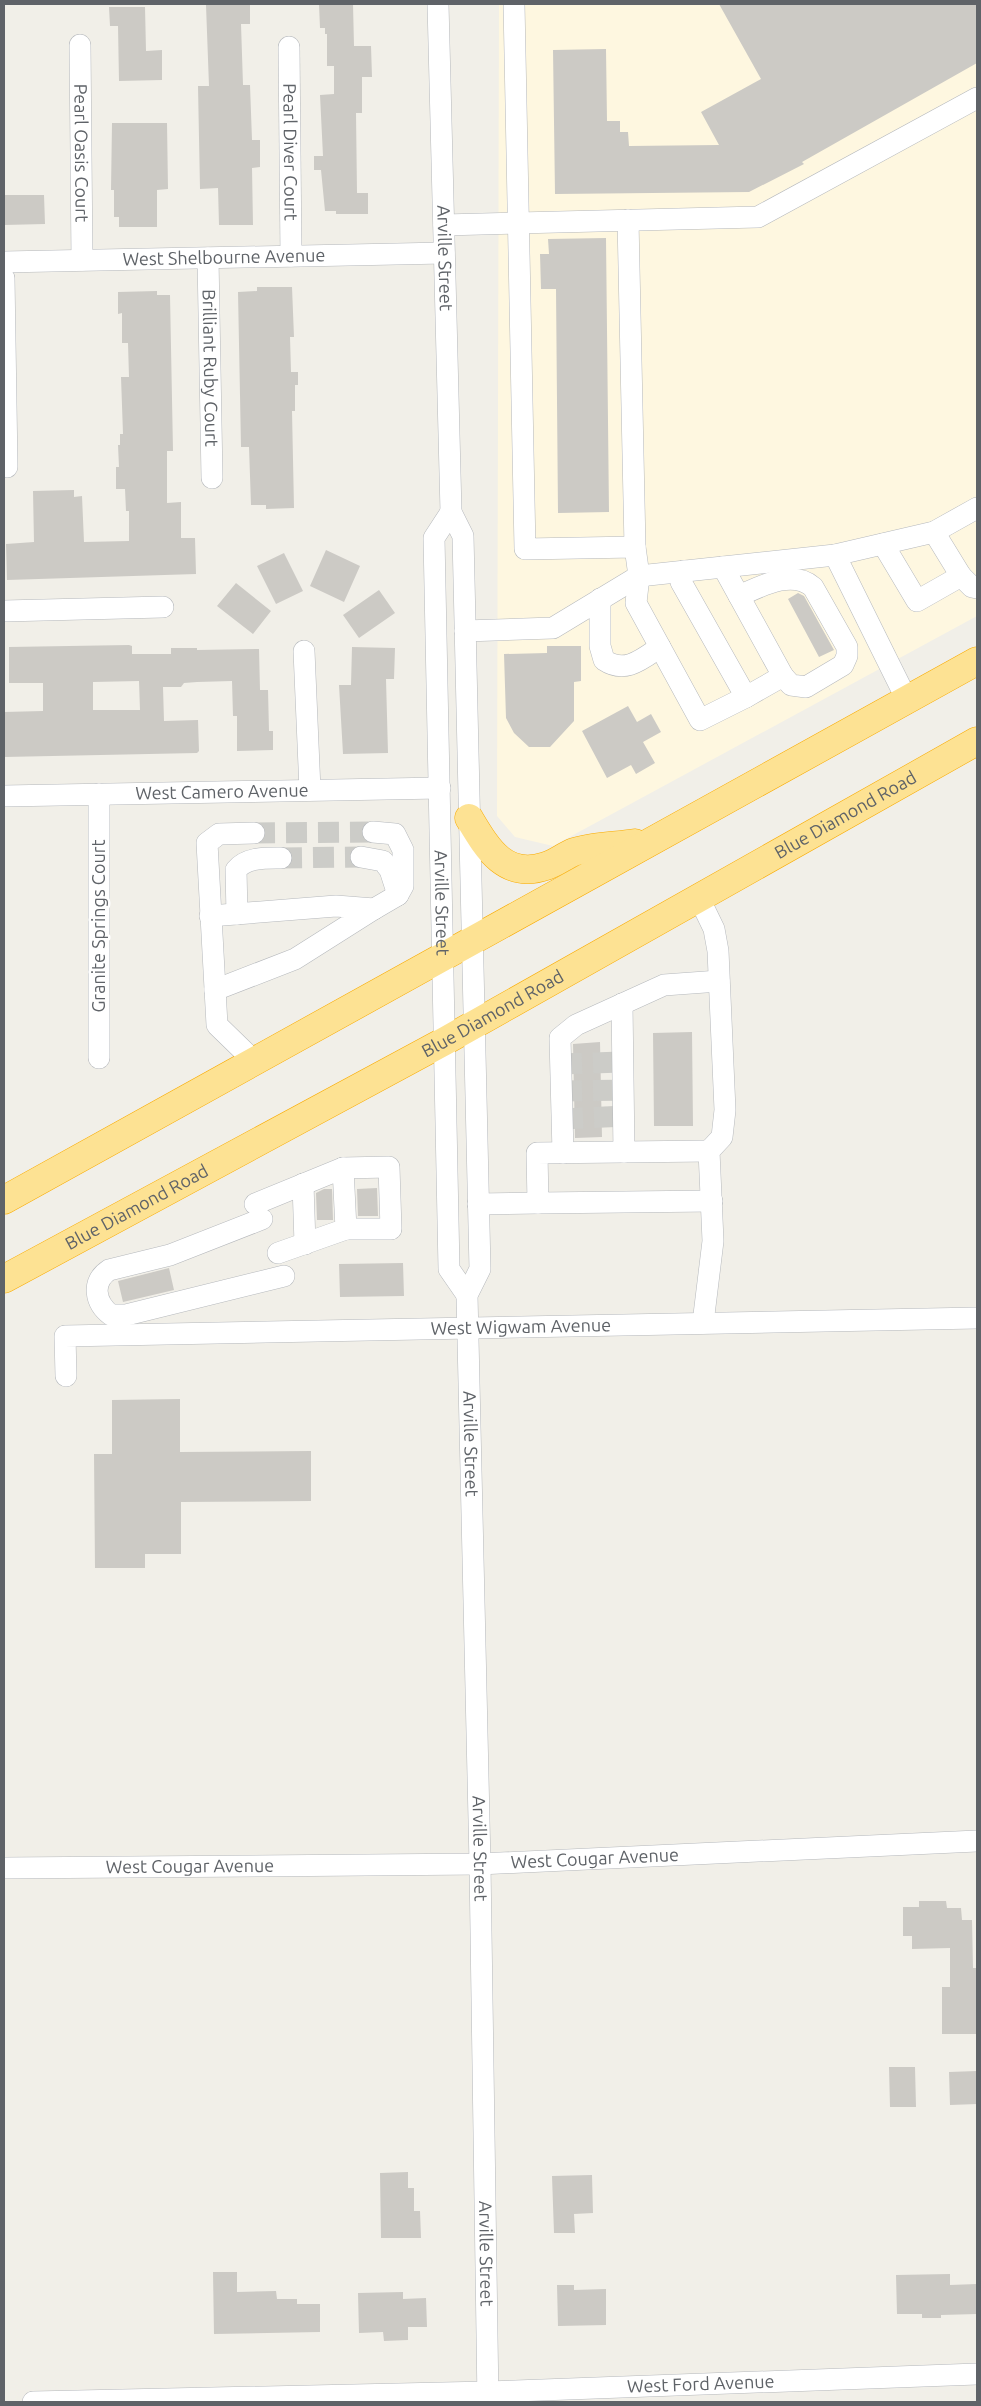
<svg xmlns="http://www.w3.org/2000/svg" width="981" height="2406" font-family="Ubuntu,sans-serif">
	<rect width="100%" height="100%" fill="#f1efe8"/>
	<!-- commercial -->
	<path fill="#fef7e0" d="M499,4H977V616L553,846L515,837L497,816Z"/>
	<!-- building -->
	<path fill="#cccac5" fill-rule="evenodd" d="M250,4V24H241L243,85H250L252,140H260V167L252,168L253,225H219L218,188L200,189L198,86H209L206,5Z
		M319,4H353L354,46H371L372,77H362V113H356L357,193H368V214H336V211H325L321,170H314V156H323L320,95L334,94V66H327V34H325V28H320Z
		M719,4H977V63L802,162L804,164L749,192L555,194L553,50L606,49L607,121H620V132H628L629,146L719,145L701,112L761,79Z
		M109,7H145L146,51L162,50V80L119,81L118,26H110Z
		M112,123H167L168,189L157,190V227H119V217H114V190H111Z
		M4,195H44L45,224L4,225Z
		M606,238L609,512L558,513L556,289H541L540,254H549L548,239Z
		M257,287H292L294,337H290L291,372H298V385H295V411H292L294,508L266,509V505H251L249,447H241L238,292L257,291Z
		M157,291V295H170L173,451H167V503L181,502V538H195L196,574L7,580L6,544L34,542L33,491L74,490V497L82,496L84,542L129,541V511H126L125,489H116V467H119L118,445H120V434H123L121,377H129L128,343H122V313L118,314V292Z
		M326,550L360,566L344,602L310,586Z
		M284,553L303,591L276,604L257,566Z
		M236,583L271,611L253,634L217,606Z
		M379,590L395,613L359,638L343,615Z
		M798,593L804,596L834,650L819,657L788,599Z
		M129,645L132,646V654H171V648H197V650L259,649L260,690H268L269,731H273V750L237,751V716H233L232,681L197,682L184,683L181,687H163L164,721L198,720L199,751L197,753L4,757V712L43,711V683H9V647ZM139,681L140,710H93V682Z
		M547,646H581V681L574,682V721L550,747H529L514,733L506,718L504,654L547,653Z
		M352,647L395,648L394,679H386L388,753L343,754L339,685H351Z
		M628,706L637,722L651,714L661,732L643,742L655,763L636,774L631,765L607,778L582,731Z
		M692,1032L693,1126H654L653,1033Z
		M600,1042L602,1137L575,1138L573,1044Z
		M377,1188L378,1216H358L357,1189Z
		M324,1189H332L333,1220H317L316,1193Z
		M403,1263L404,1296L340,1297L339,1264Z
		M169,1268L174,1290L123,1302L118,1281Z
		M180,1399V1452L311,1451V1501L181,1502V1554H145V1568H95L94,1454H112V1400Z
		M919,1901H946L947,1908H961L962,1920H972L973,1968H977V2034H942V1987H950V1948L912,1949V1936H903V1907H919Z
		M889,2067H915L916,2107H890Z
		M977,2071V2104L950,2105L949,2072Z
		M408,2172V2188H414V2211H420L421,2238H381L380,2173Z
		M592,2175L593,2213L574,2214L575,2233H554L552,2176Z
		M213,2272H237V2292L276,2291L277,2299H297V2304H320V2332L214,2334Z
		M950,2274V2285L977,2284V2314L941,2315V2318H922V2314H897L896,2275Z
		M557,2285H574V2290L606,2289V2325L558,2326Z
		M403,2292V2299L426,2298L427,2327H408V2340L384,2341L383,2332L359,2333L358,2293Z"/>
	<g fill="none" stroke-linecap="round" stroke-linejoin="round">
		<!-- minor-tunnel -->
		<path stroke="#ccccc8" stroke-width="21" stroke-dasharray="21 11" stroke-linecap="butt" d="M254,833L373,832
			M281,858L361,857
			M561,1064L623,1062
			M561,1091L624,1090
			M562,1119L624,1116"/>
		<defs>
			<g id="minor">
				<path id="s1" d="M438,4L451,512L463,536L480,1269L467,1295L480,1864L488,2402"/>
				<path d="M514,4L525,549L635,547L639,576L636,603L700,720L746,697L681,582L684,571"/>
				<path id="s2" d="M80,45L82,260"/>
				<path id="s3" d="M289,47L291,256"/>
				<path d="M628,220L635,547"/>
				<path d="M444,225L758,217L977,98"/>
				<path id="s4" d="M208,258L212,478"/>
				<path id="s5" d="M4,262L444,253"/>
				<path d="M4,278L7,467"/>
				<path id="s6" d="M451,512L434,538L449,1269L467,1295"/>
				<path d="M883,544L917,601L961,576L934,532"/>
				<path d="M835,555L907,700"/>
				<path d="M723,567L783,676L746,697"/>
				<path d="M961,576L972,587L977,588"/>
				<path d="M739,596C761,586 792,569 813,587L847,647V656L843,665L806,687L791,685L783,676"/>
				<path d="M600,599V646L604,660C625,674 641,660 660,647"/>
				<path d="M4,611L163,607"/>
				<path d="M465,631L553,628L639,576L835,555L934,532L977,508"/>
				<path d="M304,651L310,790"/>
				<path id="s7" d="M4,796L440,788"/>
				<path d="M373,832L395,834L403,850V886L398,895L374,909"/>
				<path d="M361,857L383,861L390,870L398,895"/>
				<path d="M699,898L714,929L718,951L725,1110L722,1137L709,1151L713,1241L703,1323"/>
				<path d="M237,914L236,870C246,857 266,858 281,858"/>
				<path d="M210,916L336,906L374,909L295,959L215,990"/>
				<path d="M622,1004L624,1152"/>
				<path d="M99,1058V794"/>
				<path d="M254,1061L217,1025L207,843L219,834L254,833"/>
				<path d="M709,1151L537,1153L538,1203L712,1201"/>
				<path d="M563,1153L560,1038L576,1025L664,985L719,981"/>
				<path d="M343,1168L389,1167L391,1229H346"/>
				<path d="M303,1184L305,1244"/>
				<path d="M255,1204L343,1168L346,1229L278,1253"/>
				<path d="M478,1204L538,1203"/>
				<path d="M262,1219L170,1255L109,1270C91,1282 95,1303 111,1315H126L284,1276"/>
				<path id="s8" d="M66,1376L65,1336L977,1318"/>
				<path id="s9" d="M4,1868L480,1864L977,1841"/>
				<path id="s10" d="M33,2402L487,2392L977,2374"/>
			</g>
			<g id="highway">
				<path d="M469,818C487,848 505,880 546,866C556,863 564,856 574,852C592,846 616,846 635,843"/>
				<path d="M4,1200L977,661"/>
				<path id="s11" d="M4,1279L445,1041L977,741"/>
			</g>
		</defs>
		<!-- minor casing -->
		<use href="#minor" stroke="#b5b8bc" stroke-width="22"/>
		<!-- highway casing -->
		<use href="#highway" stroke="#f9ab00" stroke-width="29"/>
		<!-- minor -->
		<use href="#minor" stroke="#fff" stroke-width="21"/>
		<!-- highway -->
		<use href="#highway" stroke="#fde293" stroke-width="28"/>
	</g>
	<g text-anchor="middle" stroke-width="5" stroke-linejoin="round" paint-order="stroke">
		<!-- street labels -->
		<g font-size="18" fill="#5f6368" stroke="#fff">
			<text dy="6" stroke="none"><textPath href="#s2" startOffset="108">Pearl Oasis Court</textPath></text>
			<text dy="6" stroke="none"><textPath href="#s3" startOffset="105">Pearl Diver Court</textPath></text>
			<text dy="6" stroke="none"><textPath href="#s5" startOffset="220">West Shelbourne Avenue</textPath></text>
			<text dy="6" stroke="none"><textPath href="#s1" startOffset="254">Arville Street</textPath></text>
			<text dy="6" stroke="none"><textPath href="#s4" startOffset="110">Brilliant Ruby Court</textPath></text>
			<text dy="6" stroke="none"><textPath href="#s7" startOffset="218">West Camero Avenue</textPath></text>
			<text dy="6" stroke="none"><textPath href="#s11" startOffset="961">Blue Diamond Road</textPath></text>
			<text dy="6" stroke="none"><textPath href="#s6" startOffset="396">Arville Street</textPath></text>
			<text transform="translate(99 926) rotate(-90)" y="6">Granite Springs Court</text>
			<text dy="6" stroke="none"><textPath href="#s11" startOffset="556">Blue Diamond Road</textPath></text>
			<text dy="6" stroke="none"><textPath href="#s11" startOffset="151">Blue Diamond Road</textPath></text>
			<text dy="6" stroke="none"><textPath href="#s8" startOffset="496">West Wigwam Avenue</textPath></text>
			<text dy="6" stroke="none"><textPath href="#s1" startOffset="1446">Arville Street</textPath></text>
			<text dy="6" stroke="none"><textPath href="#s1" startOffset="1851">Arville Street</textPath></text>
			<text dy="6" stroke="none"><textPath href="#s9" startOffset="591">West Cougar Avenue</textPath></text>
			<text dy="6" stroke="none"><textPath href="#s9" startOffset="186">West Cougar Avenue</textPath></text>
			<text dy="6" stroke="none"><textPath href="#s1" startOffset="2256">Arville Street</textPath></text>
			<text dy="6" stroke="none"><textPath href="#s10" startOffset="668">West Ford Avenue</textPath></text>
		</g>
	</g>
	<!-- border -->
	<rect width="981" height="2406" fill="none" stroke="#5f6368" stroke-width="10"/>
</svg>
